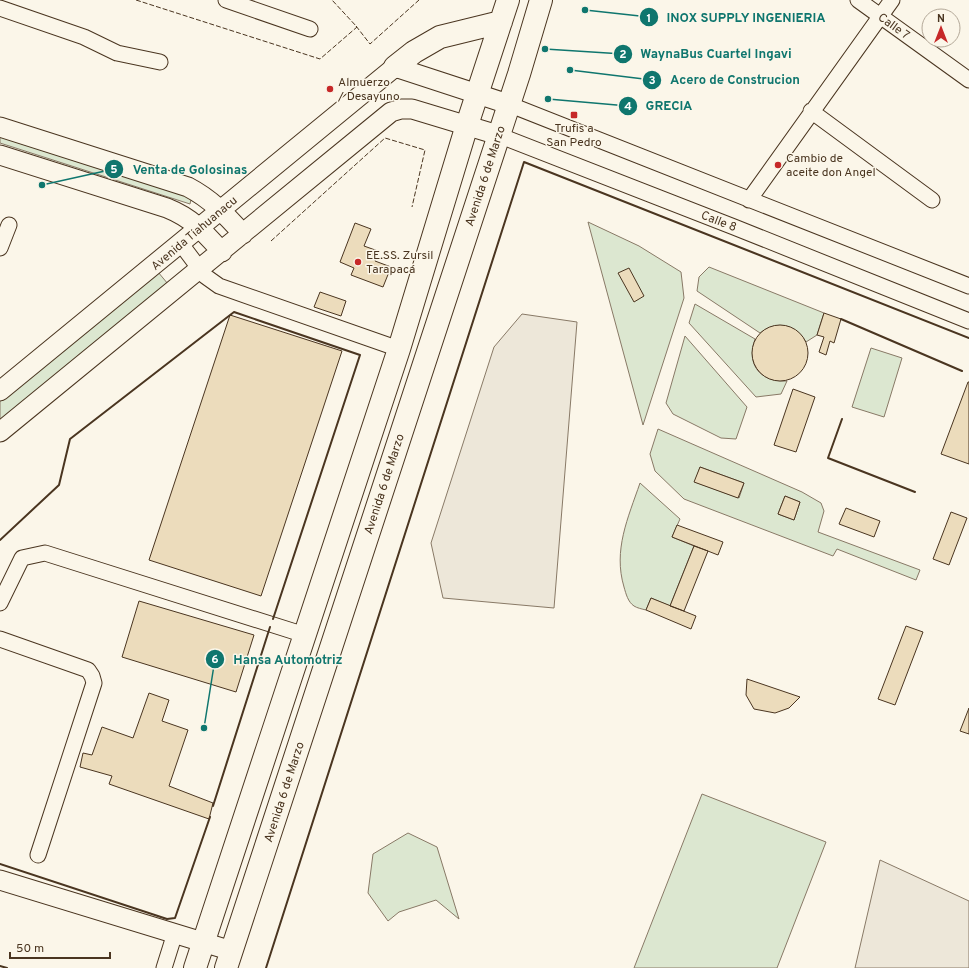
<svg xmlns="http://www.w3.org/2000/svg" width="969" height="968" font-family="Overpass,sans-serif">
	<rect width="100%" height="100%" fill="#fbf6e9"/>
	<!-- green -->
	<path fill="#dce7d0" stroke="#887966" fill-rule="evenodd" d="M0,134L192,195L190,204L0,143Z
		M588,222L639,246L681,272L684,298L643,425Z
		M709,267L824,313L817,335L806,342C795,324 777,320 760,333L697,291L699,277Z
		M158,272L168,284L0,420V400Z
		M695,304L755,339C746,365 760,382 787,381L781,394L756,397L689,323Z
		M685,336L747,407L736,439L721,438L673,414L666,403Z
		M871,348L902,358L884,417L852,407Z
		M658,429L802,492L821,503L824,511L818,532L920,570L916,580L837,549L833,556L684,499L655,471L650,454ZM700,467L744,483L739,498L695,482ZM785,496L800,502L794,520L778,514Z
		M640,483L680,519L672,537L694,546L670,606L651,598L646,610C642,609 637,608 634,606C628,602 626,594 624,587C613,550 628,518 640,483Z
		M702,794L826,842L777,968H634Z
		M408,833L437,847L459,919L436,900L399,912L388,921L368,893L373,854Z"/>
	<!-- parking -->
	<path fill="#ede7d9" stroke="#887966" d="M522,314L577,322L554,608L443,598L431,543L494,347Z
		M880,860L969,901V968H855Z"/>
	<!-- building -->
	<path fill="#ecdcbc" stroke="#4a3520" d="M355,223L371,229L364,246L378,251L375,261L391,267L383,287L351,275L354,268L340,262Z
		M629,268L644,296L634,302L618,273Z
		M320,292L346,301L341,316L314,307Z
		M824,313L841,319L834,343L830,341L826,355L819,352L824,337L817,335Z
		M230,315L342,351L261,596L149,560Z
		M752 353a28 28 0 1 1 56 0a28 28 0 1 1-56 0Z
		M968,382H969V464L941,454Z
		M793,389L815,397L796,452L774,445Z
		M700,467L744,483L738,498L694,482Z
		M785,496L800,502L794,520L778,514Z
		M846,508L880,521L874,537L839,524Z
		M951,512L967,518L949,565L933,559Z
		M677,525L723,542L718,555L672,537Z
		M694,546L708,551L684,611L670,606Z
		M651,598L696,616L691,629L646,610Z
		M139,601L254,635L236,692L122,657Z
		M906,626L923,632L895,705L878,699Z
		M747,679L800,697L789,708L775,713L754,709L746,695Z
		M149,693L169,700L162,721L188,730L169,786L213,803L209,819L109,784L112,776L80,767L83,753L92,755L102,727L133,738Z
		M969,708V734L960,731Z"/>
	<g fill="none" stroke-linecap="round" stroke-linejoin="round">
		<defs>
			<path id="minor" d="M226,0L310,29
				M858,0L969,80
				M0,8L84,37L117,53L160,62
				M508,104L969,286
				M811,111L932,200
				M498,135L734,227L969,321
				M749,200L892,0
				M181,244L205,276L219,286L399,349
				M0,248L9,225
				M0,603L22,558L45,553L305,635
				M0,639L88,670L92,676L94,683L38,855
				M164,968L175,933"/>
			<path id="major" d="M0,127L188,187C211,199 226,215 243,234
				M0,155L167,208C192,218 204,232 222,252
				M0,391L395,67L508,104
				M0,432L391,112L401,109H412L498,135
				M0,880L232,951"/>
			<path id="highway" d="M395,67L414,52L440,37L501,22
				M195,968L399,349L467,125L508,0
				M226,968L519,74L541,0"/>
		</defs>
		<!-- minor casing -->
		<use href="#minor" stroke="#4a3520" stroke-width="17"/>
		<!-- major casing -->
		<use href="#major" stroke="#4a3520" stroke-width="21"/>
		<!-- highway casing -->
		<use href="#highway" stroke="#4a3520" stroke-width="24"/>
		<!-- minor -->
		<use href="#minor" stroke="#fbf6e9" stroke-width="15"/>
		<!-- major -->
		<use href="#major" stroke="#fbf6e9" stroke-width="19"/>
		<!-- highway -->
		<use href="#highway" stroke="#fbf6e9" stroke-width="22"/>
		<!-- fence -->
		<path stroke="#4a3520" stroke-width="1" stroke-dasharray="5 2" stroke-linecap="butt" d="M136,0L320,59L357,27L332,0
			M356,26L370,44L419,0
			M271,241L385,138L425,150L412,207"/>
		<!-- wall -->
		<path stroke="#4a3520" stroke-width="2" d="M841,319L962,371
			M842,419L828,458L915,492
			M0,540L59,485L70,439L234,312L360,355L273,619
			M213,806L270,627
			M0,864L167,919L175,918L210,817
			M0,966L7,968
			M266,968L524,162L969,338"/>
	</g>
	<!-- markers -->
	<g fill="#c62828" stroke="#fbf6e9" stroke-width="1.5">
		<circle cx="330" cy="89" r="4"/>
		<rect x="570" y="111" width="8" height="8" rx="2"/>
		<circle cx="778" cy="165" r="4"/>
		<circle cx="358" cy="262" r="4"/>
	</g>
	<g text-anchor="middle" stroke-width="3" stroke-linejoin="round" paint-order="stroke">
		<!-- street labels -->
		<g font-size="12" fill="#4a3520" stroke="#fbf6e9">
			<text transform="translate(894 26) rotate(36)" y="4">Calle 7</text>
			<text transform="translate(485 176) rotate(-72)" y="4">Avenida 6 de Marzo</text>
			<text transform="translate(719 221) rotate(21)" y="4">Calle 8</text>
			<text transform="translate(194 233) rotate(-40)" y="4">Avenida Tiahuanacu</text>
			<text transform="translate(384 484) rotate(-72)" y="4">Avenida 6 de Marzo</text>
			<text transform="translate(284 792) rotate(-72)" y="4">Avenida 6 de Marzo</text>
		</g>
		<!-- poi labels -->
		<g font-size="12" fill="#4a3520" stroke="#fbf6e9" text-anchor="start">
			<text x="338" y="86">Almuerzo<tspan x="338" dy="14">/ Desayuno</tspan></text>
			<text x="574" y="132" text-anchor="middle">Trufis a<tspan x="574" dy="14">San Pedro</tspan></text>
			<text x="786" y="162">Cambio de<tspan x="786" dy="14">aceite don Angel</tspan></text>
			<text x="366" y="259">EE.SS. Zursil<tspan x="366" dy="14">Tarapacá</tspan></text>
		</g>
	</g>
	<!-- callouts -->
	<path fill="none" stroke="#0f766e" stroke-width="1.5" d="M585 10L649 17M545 49L623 54M570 70L652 80M548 99L628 106M42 185L114 169M204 728L215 659"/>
	<g fill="#0f766e" stroke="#fbf6e9" stroke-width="1.5">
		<circle cx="585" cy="10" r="4"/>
		<circle cx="545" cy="49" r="4"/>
		<circle cx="570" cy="70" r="4"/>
		<circle cx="548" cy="99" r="4"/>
		<circle cx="42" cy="185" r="4"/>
		<circle cx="204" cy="728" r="4"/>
		<circle cx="649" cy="17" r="10"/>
		<circle cx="623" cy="54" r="10"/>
		<circle cx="652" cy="80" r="10"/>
		<circle cx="628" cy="106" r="10"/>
		<circle cx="114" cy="169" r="10"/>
		<circle cx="215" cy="659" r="10"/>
	</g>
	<g font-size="12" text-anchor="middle" font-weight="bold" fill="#fff">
		<text x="649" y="22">1</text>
		<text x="623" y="58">2</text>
		<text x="652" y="84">3</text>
		<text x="628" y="110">4</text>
		<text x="114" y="173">5</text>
		<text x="215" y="663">6</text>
	</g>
	<g font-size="13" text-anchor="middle" font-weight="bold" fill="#0f766e" stroke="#fbf6e9" stroke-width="3" stroke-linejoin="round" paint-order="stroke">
		<text x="746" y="22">INOX SUPPLY INGENIERIA</text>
		<text x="716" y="58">WaynaBus Cuartel Ingavi</text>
		<text x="735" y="84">Acero de Construcion</text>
		<text x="669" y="110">GRECIA</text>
		<text x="190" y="174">Venta de Golosinas</text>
		<text x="288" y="664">Hansa Automotriz</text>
	</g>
	<!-- north arrow -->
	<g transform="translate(941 28)"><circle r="19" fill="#fbf6e9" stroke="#b4a999"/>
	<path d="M0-3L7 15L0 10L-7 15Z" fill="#c62828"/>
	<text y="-6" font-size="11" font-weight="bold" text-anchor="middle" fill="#4a3520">N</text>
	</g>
	<!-- scale -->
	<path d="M10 952v6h100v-6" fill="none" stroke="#4a3520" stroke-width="2"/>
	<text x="16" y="952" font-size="12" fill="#4a3520" stroke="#fbf6e9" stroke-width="3" paint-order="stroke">50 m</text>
</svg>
